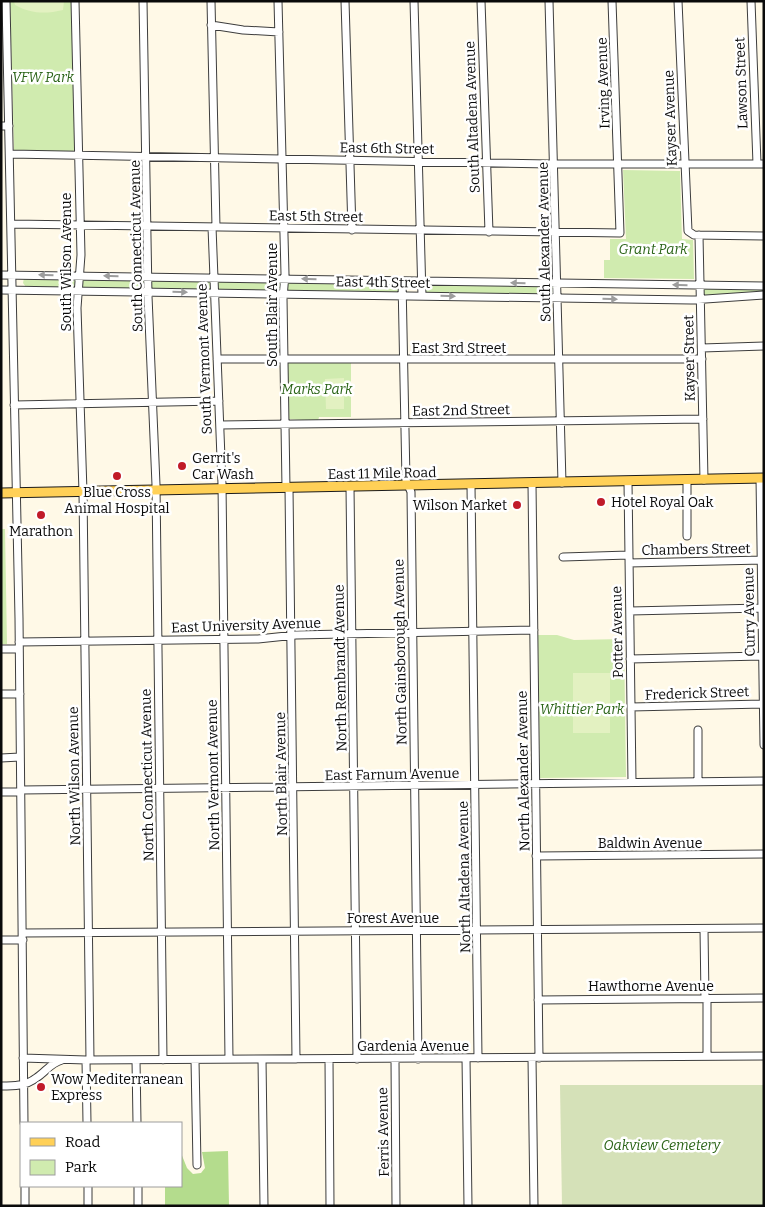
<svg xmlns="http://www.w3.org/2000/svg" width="765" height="1207" font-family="Bitter,serif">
	<rect width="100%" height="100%" fill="#fff9e7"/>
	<!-- green -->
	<path fill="#d0ebaf" d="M10,1H72L75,148L73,152L14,150Z
		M623,170L680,171L682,239L693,240L694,279L604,278V260H610V239H626Z
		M24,278L76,279L75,287H26L23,283Z
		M82,279H144L145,289L83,288Z
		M152,280H210L211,287L209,290L154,289L151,287Z
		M217,281L281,282V290H219Z
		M288,282L399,283V291L397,293L290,291L287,290Z
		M425,284L553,286L554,293L551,295L425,293Z
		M703,288H764V292L704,296Z
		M289,362L351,363V417H319L318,421L287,419L286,364Z
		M1,529H5L7,644H1Z
		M538,635H557L574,640L624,639L626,777L540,778Z"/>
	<!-- forest -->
	<path fill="#b4dc8d" d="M228,1151L229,1206H165V1186H181V1153L187,1168L193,1174L201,1173L205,1168L202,1152Z"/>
	<!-- cemetery -->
	<path fill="#d5e1b8" d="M560,1085H764V1206H562Z"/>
	<!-- pitch -->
	<path fill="#e3f1c1" d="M14,1H64L63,10C46,14 31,14 15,5Z
		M344,378V409H326L325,379Z
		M573,673H610V733H573Z"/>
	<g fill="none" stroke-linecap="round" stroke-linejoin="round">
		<defs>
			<path id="minor" d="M6,1L19,618L24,1123
				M75,1L81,255L77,308L83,492L90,1060
				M143,1L148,296L156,485L163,1060
				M211,1L216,227
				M278,1L285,274L283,298L286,488
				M345,1L352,230
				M414,1L422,296
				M481,1L489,232
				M549,1L562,483
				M678,1L688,231L694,235L764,236
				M751,1L757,164
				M211,25L243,30L279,32
				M1,126H9
				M10,154L550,164H764
				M11,224L620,233L612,1
				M212,227L222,484L229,1059
				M699,235L704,480
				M1,275L764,286
				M402,281L406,480L411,492L418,1059
				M1,290L691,300L764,295
				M702,348L764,346
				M217,359H702
				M14,405L219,401
				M220,425L703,419
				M760,478L764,745
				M687,480V536
				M628,482L632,782
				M532,484L539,1058
				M471,485L478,1058
				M350,487L357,1059
				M289,488L296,1059
				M563,557L629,555
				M629,563L763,560
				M630,611L762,608
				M19,642L258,639L296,635L534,630
				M1,649H19
				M630,659L762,656
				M1,694H20
				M631,707L763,704
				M698,730V781
				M1,758L20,757
				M21,790L764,781
				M1,792H21
				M536,856L764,854
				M704,929L705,999
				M23,933L764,928
				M1,940H23
				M707,999V1056
				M538,1000L764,998
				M23,1058L86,1060L764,1056
				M466,1058L468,1206
				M532,1058L534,1206
				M262,1059L264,1206
				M329,1059L330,1206
				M395,1059L396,1206
				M86,1060L87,1123
				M136,1060L137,1123
				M195,1060L197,1165
				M1,1086C13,1086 26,1086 36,1078C46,1072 50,1063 62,1060
				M25,1186V1206
				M88,1186V1206
				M138,1186V1206"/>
			<path id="major" d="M1,493L764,478"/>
		</defs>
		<!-- minor casing -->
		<use href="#minor" stroke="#3d3d3d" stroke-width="9"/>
		<!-- major casing -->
		<use href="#major" stroke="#1b1b1b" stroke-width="11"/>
		<!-- minor -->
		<use href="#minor" stroke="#fff" stroke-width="7"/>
		<!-- major -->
		<use href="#major" stroke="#ffd057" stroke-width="9"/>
	</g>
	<!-- one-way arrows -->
	<defs><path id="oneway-solid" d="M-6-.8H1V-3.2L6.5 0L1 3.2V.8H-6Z" transform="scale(1.25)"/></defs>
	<g fill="#9d9d9d">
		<use href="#oneway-solid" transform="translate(46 275) rotate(-178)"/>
		<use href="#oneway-solid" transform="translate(111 276) rotate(-179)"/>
		<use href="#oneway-solid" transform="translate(309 279) rotate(-179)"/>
		<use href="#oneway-solid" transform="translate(518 283) rotate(-179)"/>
		<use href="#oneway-solid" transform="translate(680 285) rotate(-179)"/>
		<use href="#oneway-solid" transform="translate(180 292) rotate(1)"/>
		<use href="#oneway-solid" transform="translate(448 296) rotate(1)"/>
		<use href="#oneway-solid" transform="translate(610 299) rotate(1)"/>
	</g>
	<!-- markers -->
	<g fill="#c11b29" stroke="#fff" stroke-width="2">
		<circle cx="182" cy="466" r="5"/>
		<circle cx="117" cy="476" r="5"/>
		<circle cx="601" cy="502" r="5"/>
		<circle cx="517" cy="505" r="5"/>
		<circle cx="41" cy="515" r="5"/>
		<circle cx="41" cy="1087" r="5"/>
	</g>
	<g text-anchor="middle" stroke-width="5" stroke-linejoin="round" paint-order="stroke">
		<!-- park labels -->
		<g font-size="14" font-style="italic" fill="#2b6418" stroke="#fff">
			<text x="43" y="82">VFW Park</text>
			<text x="653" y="254">Grant Park</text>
			<text x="317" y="394">Marks Park</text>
			<text x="582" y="714">Whittier Park</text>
			<text x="662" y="1150">Oakview Cemetery</text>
		</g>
		<!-- street labels -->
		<g font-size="14" fill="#0a0a0a" stroke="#fff">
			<text transform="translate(603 83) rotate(-92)" y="5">Irving Avenue</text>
			<text transform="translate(741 83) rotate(-92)" y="5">Lawson Street</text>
			<text transform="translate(472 117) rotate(-92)" y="5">South Altadena Avenue</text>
			<text transform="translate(670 118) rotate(-92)" y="5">Kayser Avenue</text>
			<text transform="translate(387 148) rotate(1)" y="5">East 6th Street</text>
			<text transform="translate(316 216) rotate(1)" y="5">East 5th Street</text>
			<text transform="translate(544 242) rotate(-91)" y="5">South Alexander Avenue</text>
			<text transform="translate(136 246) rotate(-91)" y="5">South Connecticut Avenue</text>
			<text transform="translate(66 262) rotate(-90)" y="5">South Wilson Avenue</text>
			<text transform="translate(383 282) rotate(1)" y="5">East 4th Street</text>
			<text transform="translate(272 305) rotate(-90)" y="5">South Blair Avenue</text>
			<text x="459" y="353">East 3rd Street</text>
			<text transform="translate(689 358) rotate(-91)" y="5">Kayser Street</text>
			<text transform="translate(204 359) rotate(-92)" y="5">South Vermont Avenue</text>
			<text transform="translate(461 410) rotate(-1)" y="5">East 2nd Street</text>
			<text transform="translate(382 473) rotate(-1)" y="5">East 11 Mile Road</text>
			<text transform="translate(696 549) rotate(-1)" y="5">Chambers Street</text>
			<text transform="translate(749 612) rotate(-91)" y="5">Curry Avenue</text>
			<text transform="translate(246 625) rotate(-2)" y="5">East University Avenue</text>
			<text transform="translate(617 632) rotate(-91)" y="5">Potter Avenue</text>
			<text transform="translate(400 652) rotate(-91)" y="5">North Gainsborough Avenue</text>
			<text transform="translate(340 668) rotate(-91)" y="5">North Rembrandt Avenue</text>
			<text transform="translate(697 693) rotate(-2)" y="5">Frederick Street</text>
			<text transform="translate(523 771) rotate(-91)" y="5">North Alexander Avenue</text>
			<text transform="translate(281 774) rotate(-91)" y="5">North Blair Avenue</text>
			<text transform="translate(392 774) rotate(-1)" y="5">East Farnum Avenue</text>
			<text transform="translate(147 775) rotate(-91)" y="5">North Connecticut Avenue</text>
			<text transform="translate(213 775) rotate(-91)" y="5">North Vermont Avenue</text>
			<text transform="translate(74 776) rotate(-91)" y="5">North Wilson Avenue</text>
			<text x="650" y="848">Baldwin Avenue</text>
			<text transform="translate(464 877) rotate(-91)" y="5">North Altadena Avenue</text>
			<text x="393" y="923">Forest Avenue</text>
			<text x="651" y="991">Hawthorne Avenue</text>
			<text x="413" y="1051">Gardenia Avenue</text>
			<text transform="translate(383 1132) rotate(-91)" y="5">Ferris Avenue</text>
		</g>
		<!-- poi labels -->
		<g font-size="14" fill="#0a0a0a" stroke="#fff" text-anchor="start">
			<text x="192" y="463">Gerrit's<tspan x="192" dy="16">Car Wash</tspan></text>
			<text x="117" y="497" text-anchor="middle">Blue Cross<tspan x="117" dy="16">Animal Hospital</tspan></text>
			<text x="611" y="507">Hotel Royal Oak</text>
			<text x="507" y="510" text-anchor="end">Wilson Market</text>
			<text x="41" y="536" text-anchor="middle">Marathon</text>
			<text x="51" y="1084">Wow Mediterranean<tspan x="51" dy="16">Express</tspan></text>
		</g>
	</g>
	<!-- border -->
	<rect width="765" height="1207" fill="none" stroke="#0a0a0a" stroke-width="5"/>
	<!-- legend -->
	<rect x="20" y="1122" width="162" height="65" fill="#ffffff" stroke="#9d9d9d"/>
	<rect x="30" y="1138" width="25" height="8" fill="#ffd057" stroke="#9d9d9d"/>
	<text x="65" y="1147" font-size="15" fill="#0a0a0a">Road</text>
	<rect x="30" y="1160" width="25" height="15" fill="#d0ebaf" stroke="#9d9d9d"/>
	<text x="65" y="1172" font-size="15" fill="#0a0a0a">Park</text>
</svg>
